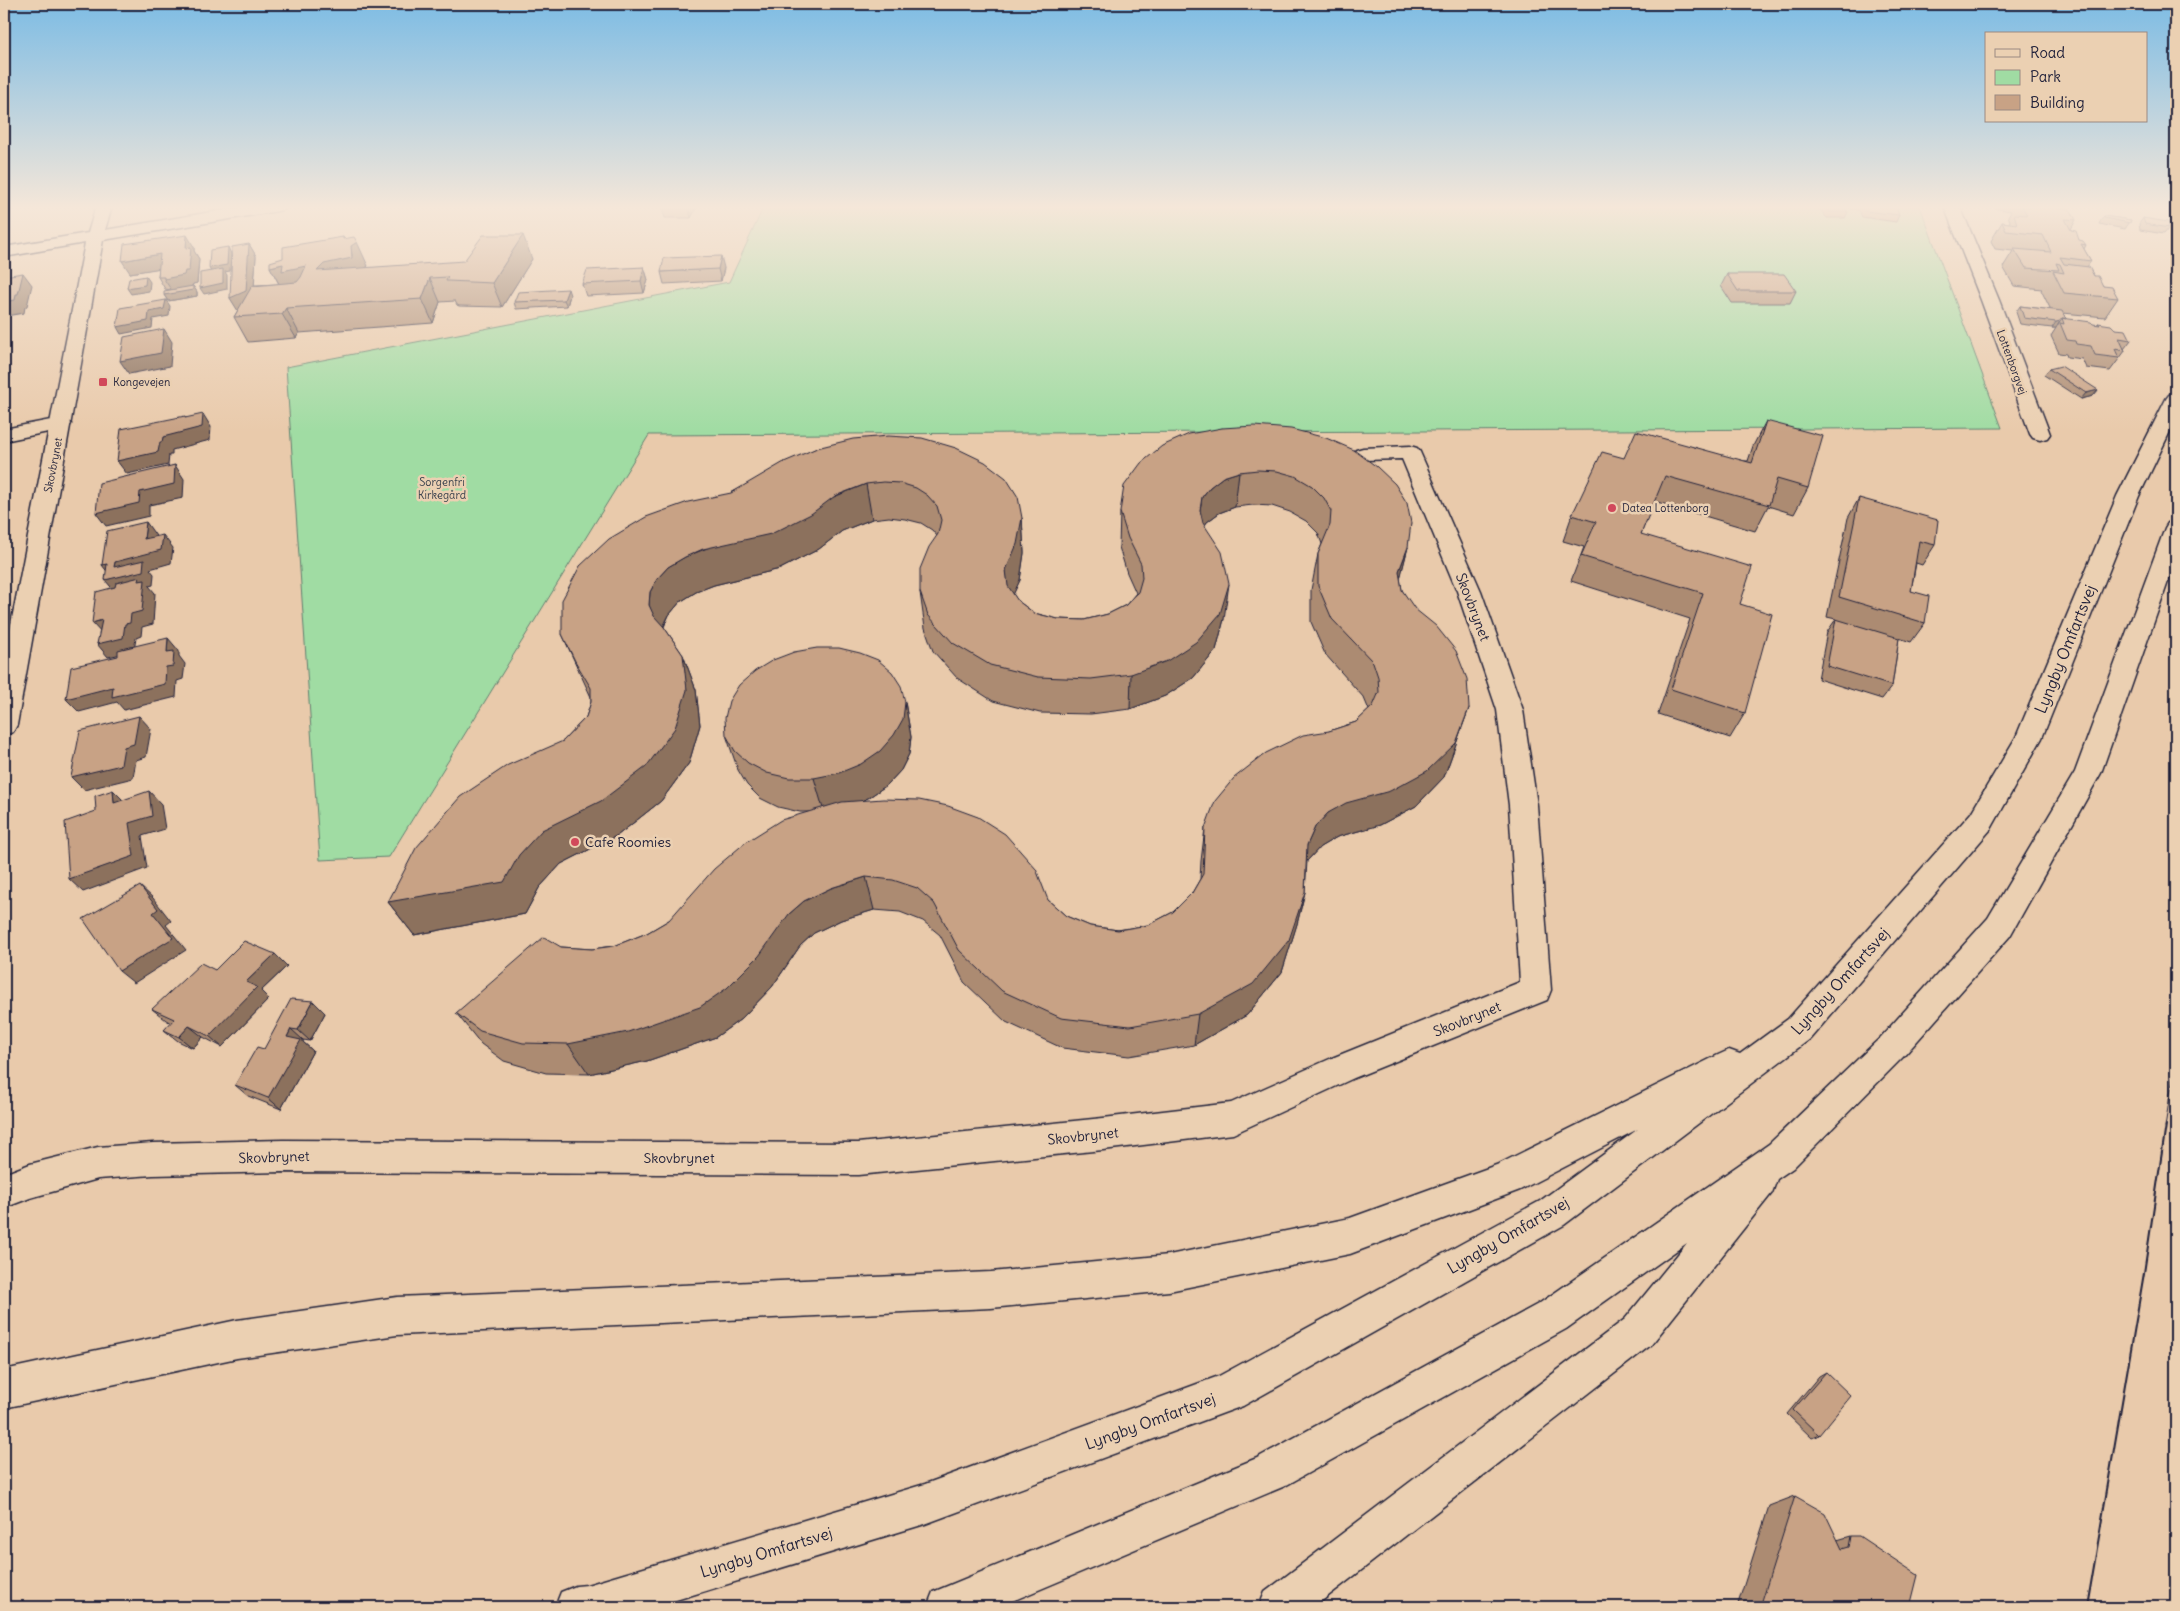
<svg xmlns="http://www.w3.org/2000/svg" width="2180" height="1611" font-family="Delius,sans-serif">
	<rect width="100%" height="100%" fill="#e9caab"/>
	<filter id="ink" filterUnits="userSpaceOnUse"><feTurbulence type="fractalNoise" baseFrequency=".02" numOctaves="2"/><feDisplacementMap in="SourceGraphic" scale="10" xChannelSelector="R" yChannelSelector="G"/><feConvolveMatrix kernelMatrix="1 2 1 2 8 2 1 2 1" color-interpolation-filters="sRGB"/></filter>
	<g filter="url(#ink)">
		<!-- green -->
		<path fill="#a0dca3" stroke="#617f6f" d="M764,206H1920L2002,428L649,435L389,857L320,860L286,367L729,282Z"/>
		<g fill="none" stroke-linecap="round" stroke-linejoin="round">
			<defs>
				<path id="street" d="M1944,206H1960L1999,300L2050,434L2047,438L2040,440L2033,438L2030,434L1981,300Z
					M61,418L68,420L71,424L68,428L4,441V429Z
					M1410,446L1417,448L1420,452L1481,591L1523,710L1537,805L1551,990L1547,1000L1354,1078L1233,1134L1103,1150L858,1175L283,1172L153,1175L98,1179L30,1198L4,1208V1174L30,1164L98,1147L153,1143L283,1140L858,1143L1103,1118L1231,1103L1332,1058L1520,982L1509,805L1497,710L1457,591L1402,459L1363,460L1356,458L1353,454L1356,450L1363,448Z"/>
				<path id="secondary" d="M96,206H112L105,230L247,206H286L284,209L278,211L103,240L17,725L13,732L4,735V660L85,243L4,257V247L88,233Z"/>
				<path id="highway" d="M2176,393V419L2139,496L2042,738L1991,829L1810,1039L1564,1225L1243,1406L1229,1411L925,1524L653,1607H555L561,1592L576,1586L587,1585L925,1484L1219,1376L1540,1201L1638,1129L1520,1190L1350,1254L1169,1291L991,1308L397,1335L237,1358L4,1408V1370L237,1320L397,1297L991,1272L1169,1255L1350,1218L1499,1164L1718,1055L1729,1050L1740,1054L1788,1019L1971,813L2016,737L2117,496L2166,399L2169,395Z
					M2176,521V559L2101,773L2010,936L1903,1057L1793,1168L1777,1179L1772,1193L1651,1345L1314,1607H1259L1265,1592L1625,1319L1687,1243L1566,1329L1285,1486L998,1607H927L933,1592L1257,1458L1540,1303L1769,1144L1881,1037L1988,918L2075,772L2165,528L2168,523Z"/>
			</defs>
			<!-- street casing -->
			<use href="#street" stroke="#22223b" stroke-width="3"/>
			<!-- secondary casing -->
			<use href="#secondary" stroke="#22223b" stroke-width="3"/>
			<!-- highway casing -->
			<use href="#highway" stroke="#22223b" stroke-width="3"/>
			<!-- street -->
			<use href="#street" fill="#ebd0b2" fill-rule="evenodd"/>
			<!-- secondary -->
			<use href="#secondary" fill="#ebd0b2" fill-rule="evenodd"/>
			<!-- highway -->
			<use href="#highway" fill="#ebd0b2" fill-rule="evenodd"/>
			<!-- tram-far1 -->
			<path stroke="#22223b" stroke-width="1" d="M2165,1127L2176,1055"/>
			<!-- tram -->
			<path stroke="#22223b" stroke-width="2" d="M2087,1607L2144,1273L2166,1125"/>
		</g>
		<!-- wall -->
		<path fill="#ac8b72" stroke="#22223b" d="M17,206H27L26,208H19Z
			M661,206H697L691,218H665Z
			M1817,206H1843L1848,212L1845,218H1827Z
			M1848,206H1896L1899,215L1896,222L1862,217L1859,210L1851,209Z
			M1995,206H2059L2060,208L2076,220L2071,229L2079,240L2086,245L2084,249L2091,261L2087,267L2103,286L2118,298L2105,317L2063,313L2066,319L2097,325L2098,323L2115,329L2131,340L2124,349L2125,351L2110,371L2086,368L2082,359L2067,357L2066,354L2059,353L2051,336L2056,328H2052L2020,324L2016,312L2020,306L2051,310L2041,290L2042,289L2014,286L2003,267L2013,251L1995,249L1991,241L2002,222L2009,223L2010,221L2008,216L2011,211L1997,209Z
			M2104,216L2131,220L2125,229L2099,224L2100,222Z
			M2143,218L2169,228L2164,234L2140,230L2139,224Z
			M343,237L368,266L366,268L532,259L502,307L459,306L457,305L455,301L440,302L433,323L299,333L296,338L248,342L234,317L238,310L230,298L249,244L256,256L254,285L279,284L270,267Z
			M194,247V251L199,259L197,283L193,284L192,286H193L197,292V296L168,301L164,295L171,290L165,289L158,277L159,268L130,273Z
			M644,267L648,280L644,293L586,296L582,284Z
			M724,268L721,281L664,284L661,272Z
			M1727,274L1796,291L1790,303H1732L1721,286Z
			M570,295L567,306L516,309L514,302Z
			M2049,369L2098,390L2093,396L2081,399L2044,375Z
			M1766,421L1808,488L1794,514L1768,506L1755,531L1654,501L1641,534L1740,604L1745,713L1730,738L1658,714L1690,619L1571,581L1584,547L1563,541L1572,515L1624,458L1748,461L1753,446Z
			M1222,428L1408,547L1400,578L1402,590L1469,708L1444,777L1416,806L1380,825L1337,837L1320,847L1307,861L1305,892L1297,924L1282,972L1247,1015L1194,1045L1129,1056L1062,1048L1006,1022L964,982L940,935L923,921L900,912L874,910L841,920L814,933L800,946L772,987L741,1019L716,1037L647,1061L589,1074L546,1073L504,1061L481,1044L456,1013L561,947L592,949L614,946L647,933L669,920L809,812H800L778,807L760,798L747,785L738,770L726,735L905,702L911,737L909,754L901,770L887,785L868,798L863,800L1048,900L1066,916L1090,926L1118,930L1148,925L1173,912L1192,893L1200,879L1201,861L1205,828L1329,731L1356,722L1369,710L1364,698L1325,654L1311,622V590L1318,554L1322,544L1318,533L1306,521L1290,512L1272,506L1253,505L1235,507L1219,513L1207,522L1205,525L1224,619L1216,650L1193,678L1165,696L1130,709L1091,714L1040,713L993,701L957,678L933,651L925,628L920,592L937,536L932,530L921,523L905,519L889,517L872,519L842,531L819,549L780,569L714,585L696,592L680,602L669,615L664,627L683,655L696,690L700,725L689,763L661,801L618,835L561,864L539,888L525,914L414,935L388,902L563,741L586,717L591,702V697L562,634L731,493L817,448L1022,518L1024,553L1020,580L1013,594L1018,601L1034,613L1058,619L1084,620L1108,614L1126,605L1136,593L1127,573L1119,547L1120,512Z
			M1859,498L1935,545L1922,565L1916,563L1911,591L1925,623L1911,642L1899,638L1892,686L1882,699L1818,679L1827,632L1836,619L1827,617L1848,518Z
			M287,966L261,991L269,999L222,1047L203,1037L193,1048L178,1041L164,1030L171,1023L166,1020L152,1009L215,970Z
			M313,1001L325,1013L310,1041L303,1040V1042L313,1051L281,1109L248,1096L235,1085L264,1049Z
			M1826,1372L1819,1435L1812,1438L1787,1414L1819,1376Z
			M1795,1496L1837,1540L1851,1536L1910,1607H1737L1769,1506Z"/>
		<!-- shaded-wall -->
		<path fill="#8c715d" stroke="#22223b" d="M688,206H697L691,218Z
			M187,235L194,247V251L199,259L197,283L193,284L191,288L172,291L164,279L186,248Z
			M523,235L532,259L502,307L492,283Z
			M343,237L352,256L351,246L357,242L368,266L363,270L317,271L343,239Z
			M249,244L256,256L253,304L238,311L230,298Z
			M228,247L231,254L230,271L225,272L227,275V289L204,294L200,288L212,274L209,268Z
			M160,254L168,267L130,273L122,261Z
			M721,256L724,268L721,281L718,269Z
			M283,264L306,266L318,291H283L270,267Z
			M644,267L648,280L644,293L641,281Z
			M23,273L32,285L27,306L25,307L24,313L6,316L4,313V302Z
			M146,276L150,282L149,291L131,294L127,288Z
			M430,278L440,302L433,323L422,299Z
			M193,286L197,292V296L168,301L164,295Z
			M568,289L570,295L567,306L564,300Z
			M166,300L170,306L169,316L153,319L152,328L121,334L117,327L149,312Z
			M286,308L299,333L296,338L282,314Z
			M2060,321L2056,328H2052L2056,322Z
			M164,329L172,342L170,366L129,374L120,361Z
			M2098,390L2093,396L2081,399L2086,393Z
			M203,414L211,427L210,440L172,450V455H169L168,465L127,474L117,461L160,442L163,437L185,418V416L194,429Z
			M175,465L184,479L183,498L149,505V516L106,526L96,513L140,492Z
			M1239,472L1235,507L1219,513L1207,522L1199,533L1200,510L1202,497L1210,487L1223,477Z
			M866,484L872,519L842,531L819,549L780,569L714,585L696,592L680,602L669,615L663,627L662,640L649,605L650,592L657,579L668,567L685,557Z
			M1022,518L1024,553L1020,580L1008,606L1006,570Z
			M146,522L156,536L154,552L163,535L173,548L171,563L150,569L154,574L153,585L149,586L155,593L153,624L142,627L141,636L136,638L134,651L108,657L97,644L116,593L105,580L112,578L102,565L107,564L114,567L115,562L144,539Z
			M1408,547L1399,583V571Z
			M1229,584L1224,619L1216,650L1193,678L1165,696L1130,709L1131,674Z
			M102,620L104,636L92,623Z
			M168,638L179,651V656L185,664L183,679L177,681L176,697L124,710L117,702L79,712L66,699L167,652Z
			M683,655L696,690L700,725L689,763L661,801L618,835L561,864L539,888L525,914L414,935L388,902L519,855Z
			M905,702L911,737L909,754L901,770L887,785L868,798L847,807L824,812L814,778Z
			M1469,708L1444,777L1416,806L1380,825L1337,837L1320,847L1307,861L1299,878L1307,845L1315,827L1328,813Z
			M139,716L151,729L146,757L136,760L133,778L84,790L71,777L124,747Z
			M113,790L126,803H114Z
			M149,791L161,804L165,829L142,836L147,868L83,892L69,879L129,823Z
			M866,877L874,910L841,920L814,933L800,946L772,987L741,1019L716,1037L647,1061L589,1074L568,1044L789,914L804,901L831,888Z
			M140,886L153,898L171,921L166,925L186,950L134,983L119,971L153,913Z
			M1305,892L1297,924L1282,972L1247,1015L1194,1045L1198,1014Z
			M275,954L287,966L261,991L269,999L222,1047L209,1036L246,982Z
			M313,1001L325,1013L310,1041L298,1030Z
			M189,1026L203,1037L193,1048L179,1037Z
			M291,1029L303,1040V1042L313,1051L281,1109L268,1098L287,1037Z"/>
		<!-- building -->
		<path fill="#c8a285" stroke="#22223b" d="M1825,206H1843L1848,212H1830Z
			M1863,206H1896L1899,215L1865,211Z
			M2022,206H2059L2060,208L2070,209L2076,220L2065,219L2071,230L2076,231L2079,240L2083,241L2086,245L2081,244L2091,261L2060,257L2064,264L2089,267L2094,276H2098L2103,286L2112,287L2118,298L2064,293L2053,271L2064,273L2060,264L2056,263L2059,270L2026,268L2014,249L2051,252L2043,235L2006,231L2002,222L2017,224L2014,214L2027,215Z
			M2104,216L2131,220L2130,223L2104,218Z
			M2143,218L2168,222L2169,228L2145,224Z
			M187,235L186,248L191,247L189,271H185L184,275L164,279V277H158L160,254L122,261L124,244Z
			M483,235H523L492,283L448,281H446L448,277L430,278L422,299L286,308L282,314L234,317L252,286L297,282L301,277L306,266L282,271L283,264L270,267V262L283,258V247L343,237V239L354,237L357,242L351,246L352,258L324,264L317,271L464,261Z
			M249,244L246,291L230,298L232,247Z
			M228,247L227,265L209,268L210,250Z
			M721,256L718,269L661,272L664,258Z
			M644,267L641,281L582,284L587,270Z
			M223,269V283L200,288V273Z
			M23,273L18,294H16L15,300L4,302V276Z
			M1727,274H1784L1796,291H1738Z
			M146,276L145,285L127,288L129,279Z
			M193,286V290L164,295V291Z
			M568,289L564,300L514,302L518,292Z
			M166,300L164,309L149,312L148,321L117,327L120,308Z
			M2020,306L2062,311L2066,319L2062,318L2060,321L2056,322L2024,318Z
			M2062,318L2091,322L2093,324L2100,325L2098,323L2111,325L2115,329L2126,330L2131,340L2119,338L2125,351L2115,349L2119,358L2095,355L2091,346L2076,344L2075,341L2067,340L2060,323L2064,324Z
			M164,329L161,353L120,361L124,337Z
			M2061,366L2098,390L2086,393L2049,369Z
			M203,414L202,427L163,437L162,442H160L158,452L117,461L121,429L185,416V418Z
			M1766,421L1823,436L1808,488L1777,479L1769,505L1665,476L1641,534L1752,567L1740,604L1772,614L1745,713L1671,689L1703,593L1581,556L1596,522L1572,515L1602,452L1624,458L1636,431L1752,463Z
			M1254,426L1291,429L1326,438L1354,450L1377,467L1395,484L1407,503L1411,523L1408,547L1399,571L1402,590L1415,609L1436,626L1456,651L1467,679L1469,708L1456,743L1427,771L1390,791L1346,803L1328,813L1315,827L1307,845L1305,892L1289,940L1253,984L1198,1014L1130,1026L1061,1018L1002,991L959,950L934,903L917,888L893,880L866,877L831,888L804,901L789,914L759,956L727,988L700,1007L628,1032L568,1044L523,1043L480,1031L456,1013L544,937L561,947L592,949L614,946L647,933L669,920L714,869L746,842L781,820L842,802L883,799L919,800L948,806L978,817L1005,834L1036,869L1048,900L1066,916L1090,926L1118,930L1148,925L1173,912L1192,893L1203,874L1205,828L1215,801L1234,778L1266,753L1303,735L1329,731L1356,722L1373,706L1379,692L1378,677L1373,662L1332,619L1318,586V554L1330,525L1331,511L1324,498L1312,486L1295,476L1277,471L1258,470L1239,472L1223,477L1210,487L1202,497L1200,510L1203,523L1222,552L1229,584L1220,614L1196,642L1167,661L1131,674L1091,679L1038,677L990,665L953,643L928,615L920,592V569L929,547L938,534L941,520L937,506L927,495L916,488L900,483L883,482L866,484L835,496L811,514L771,534L703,549L685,557L668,567L657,579L650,592L649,605L654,616L664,627L683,655L687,690L675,728L646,767L601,801L542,830L519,855L504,882L388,902L416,848L460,797L508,765L563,741L586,717L591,702V688L575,661L562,634V600L580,566L609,539L646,517L688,502L731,493L784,462L817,448L853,439L888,436L922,438L956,448L985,462L1006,478L1018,497L1022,518L1017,544L1006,570L1008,586L1018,601L1034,613L1058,619L1084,620L1108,614L1126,605L1138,592L1142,578L1141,564L1128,538L1120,512L1124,486L1141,463L1162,446L1189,434L1222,428Z
			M175,465L174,484L140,492L139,503L96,513L99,483Z
			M1859,498L1938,520L1935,545L1919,541L1911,591L1929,596L1925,623L1839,597Z
			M146,522L144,539L163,535L161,550L115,562L114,567L144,560L143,571L105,580L107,564L102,565L107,531Z
			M140,577L139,581L145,580L142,611L131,614L130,623L125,624L123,638L97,644L102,620L92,623L96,592L115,587L116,583Z
			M1836,619L1899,638L1892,686L1827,666Z
			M168,638L167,652L174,651L173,666L166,667L165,684L112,697L113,687L66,699L71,667L118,656V650Z
			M817,648H839L860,653L878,660L892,672L901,686L905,702L903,719L894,735L880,751L861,764L839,773L814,778H789L767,773L748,763L735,751L726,735L725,718L729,701L739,685L755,671L773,660L794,652Z
			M139,716L134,744L124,747L121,765L71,777L80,731Z
			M113,790L114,803L149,791L152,816L129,823L134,856L69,879L65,822L96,811L95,796Z
			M140,886L158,909L153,913L173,938L119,971L83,919Z
			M244,941L275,954L246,982L257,987L209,1036L189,1026L179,1037L164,1030L174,1019L152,1009L201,963L215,970Z
			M291,999L313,1001L298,1030L291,1029L287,1037L301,1040L268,1098L235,1085L257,1047L264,1049Z
			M1826,1372L1851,1396L1819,1435L1793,1410Z
			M1795,1496L1825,1513L1842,1549L1849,1547L1851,1536H1859L1918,1575L1910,1607H1760Z"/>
	</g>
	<!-- sky -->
	<linearGradient id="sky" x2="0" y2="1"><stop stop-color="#7dbce4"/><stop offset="0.48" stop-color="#f5e7d9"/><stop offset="1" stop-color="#f5e7d9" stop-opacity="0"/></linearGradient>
	<rect width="2180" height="432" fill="url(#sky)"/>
	<!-- markers -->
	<g fill="#d1495b" stroke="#ebd0b2" stroke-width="2">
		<rect x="98" y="377" width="10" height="10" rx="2.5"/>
		<circle cx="1612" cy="508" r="5"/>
		<circle cx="575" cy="842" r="5"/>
	</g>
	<g text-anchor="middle" stroke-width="5" stroke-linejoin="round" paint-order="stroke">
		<!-- far-street labels -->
		<g font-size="11" fill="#22223b" stroke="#ebd0b2">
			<text transform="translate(2012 362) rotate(70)" y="4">Lottenborgvej</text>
			<text transform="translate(53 465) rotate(-79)" y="4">Skovbrynet</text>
		</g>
		<!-- far-poi labels -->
		<g font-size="11" fill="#22223b" stroke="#ebd0b2" text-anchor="start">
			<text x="113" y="386">Kongevejen</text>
			<text x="1622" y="512">Datea Lottenborg</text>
		</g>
		<!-- far-park labels -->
		<g font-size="11" fill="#353e4b" stroke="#ebd0b2">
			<text x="442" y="486">Sorgenfri<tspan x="442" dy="13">Kirkegård</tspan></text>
		</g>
		<!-- street labels -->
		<g font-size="14" fill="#22223b" stroke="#ebd0b2">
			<text transform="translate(1473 607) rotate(69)" y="5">Skovbrynet</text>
			<text transform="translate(1467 1019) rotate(-22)" y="5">Skovbrynet</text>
			<text transform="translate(1083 1136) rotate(-6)" y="5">Skovbrynet</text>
			<text transform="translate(274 1157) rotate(-2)" y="5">Skovbrynet</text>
			<text x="679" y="1163">Skovbrynet</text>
		</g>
		<!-- poi labels -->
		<g font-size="14" fill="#22223b" stroke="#ebd0b2" text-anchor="start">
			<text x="585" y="847">Cafe Roomies</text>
		</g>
		<!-- near-street labels -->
		<g font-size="16" fill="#22223b" stroke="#ebd0b2">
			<text transform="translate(2065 649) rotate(-68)" y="6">Lyngby Omfartsvej</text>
			<text transform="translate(1840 981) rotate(-48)" y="6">Lyngby Omfartsvej</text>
			<text transform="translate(1508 1235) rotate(-30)" y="6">Lyngby Omfartsvej</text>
			<text transform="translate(1150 1421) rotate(-20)" y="6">Lyngby Omfartsvej</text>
			<text transform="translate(766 1552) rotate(-17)" y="6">Lyngby Omfartsvej</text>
		</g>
	</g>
	<!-- margin -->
	<rect width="2180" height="1611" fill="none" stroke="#ebd0b2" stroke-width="20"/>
	<rect x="10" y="10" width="2160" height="1591" fill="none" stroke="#22223b" stroke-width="2" filter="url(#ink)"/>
	<!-- legend -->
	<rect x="1985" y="32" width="162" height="90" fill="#ebd0b2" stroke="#9b8a82"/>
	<rect x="1995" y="49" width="25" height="8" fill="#ebd0b2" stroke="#9b8a82"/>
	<text x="2030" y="58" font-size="15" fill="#22223b">Road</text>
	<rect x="1995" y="70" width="25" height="15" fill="#a0dca3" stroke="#9b8a82"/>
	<text x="2030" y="82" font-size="15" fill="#22223b">Park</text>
	<rect x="1995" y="95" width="25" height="15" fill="#c8a285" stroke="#9b8a82"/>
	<text x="2030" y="108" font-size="15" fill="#22223b">Building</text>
</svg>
